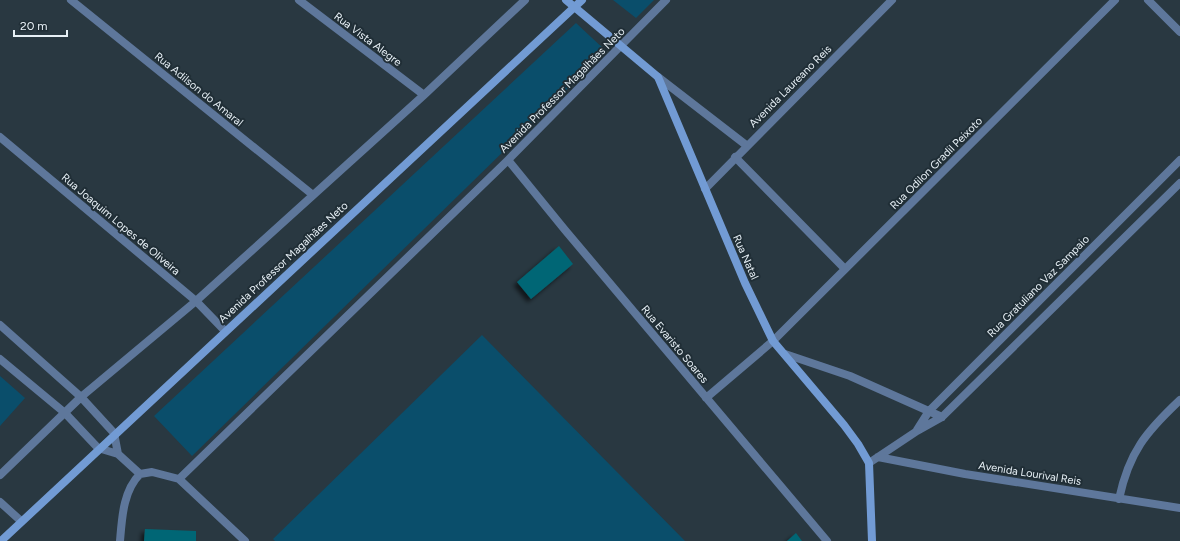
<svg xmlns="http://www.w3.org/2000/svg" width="1180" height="541" font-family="Figtree,sans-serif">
	<defs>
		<filter id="shadow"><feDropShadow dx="-3.5" dy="3.5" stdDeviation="2" flood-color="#0009"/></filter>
	</defs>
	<rect width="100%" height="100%" fill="#293841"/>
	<!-- green -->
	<path fill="#0a4e6b" d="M613,0H654L636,18Z
		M576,23L606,51L192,456L154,416Z
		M482,335L685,541H275L273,539Z
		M0,376L25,398L0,426Z"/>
	<!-- building -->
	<path fill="#036674" filter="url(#shadow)" d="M559,246L573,264L531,299L517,282Z
		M145,529L196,531V541H144Z
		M796,533L802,541H787Z"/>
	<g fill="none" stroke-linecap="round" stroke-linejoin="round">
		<!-- street -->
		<path stroke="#5e779b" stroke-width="8" d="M71,0L313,195
			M299,0L424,95
			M1148,0L1180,32
			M658,77L746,145
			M0,137L196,301L225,331
			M735,157L845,269
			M508,160L565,230L827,541
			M705,189L892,0
			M0,325L81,397L114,433L118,454
			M785,354L850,376L942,417
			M0,359L65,413L98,448L118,454L140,474
			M706,398L773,341L1115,0
			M917,430L929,411L1180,160
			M878,457L965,474L1180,508
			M869,463L917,431L942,417L1180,183
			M0,475L81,397L196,301L424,95L525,0
			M179,479L508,160L666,0
			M1119,499C1129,452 1146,432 1180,400
			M0,502L21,521
			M120,541C122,518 123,491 140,474L152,472L179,479L245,541"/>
		<!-- secondary -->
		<path stroke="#729bd4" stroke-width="8" d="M566,0L658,77L745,283L773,341L844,425L858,444L869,463L872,541
			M1,541L582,0"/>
	</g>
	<g text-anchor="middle" stroke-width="4" stroke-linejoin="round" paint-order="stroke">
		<!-- street labels -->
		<g font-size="11" fill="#e7f0f6" stroke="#202e36">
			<text transform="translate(368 39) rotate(37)" y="4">Rua Vista Alegre</text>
			<text transform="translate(790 86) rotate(-45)" y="4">Avenida Laureano Reis</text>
			<text transform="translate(199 89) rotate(39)" y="4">Rua Adilson do Amaral</text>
			<text transform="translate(562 90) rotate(-45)" y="4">Avenida Professor Magalhães Neto</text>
			<text transform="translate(936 163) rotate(-45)" y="4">Rua Odilon Gradil Peixoto</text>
			<text transform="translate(121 224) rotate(40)" y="4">Rua Joaquim Lopes de Oliveira</text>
			<text transform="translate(746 257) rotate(66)" y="4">Rua Natal</text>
			<text transform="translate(283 262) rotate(-43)" y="4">Avenida Professor Magalhães Neto</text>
			<text transform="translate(1038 286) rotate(-45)" y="4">Rua Gratuliano Vaz Sampaio</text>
			<text transform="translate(675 344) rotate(50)" y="4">Rua Evaristo Soares</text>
			<text transform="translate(1030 473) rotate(9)" y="4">Avenida Lourival Reis</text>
		</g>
	</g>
	<!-- scale -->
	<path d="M14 30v6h53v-6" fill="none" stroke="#e7f0f6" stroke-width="2"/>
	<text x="20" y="30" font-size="12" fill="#e7f0f6" stroke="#202e36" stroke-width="3" paint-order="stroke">20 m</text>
</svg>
